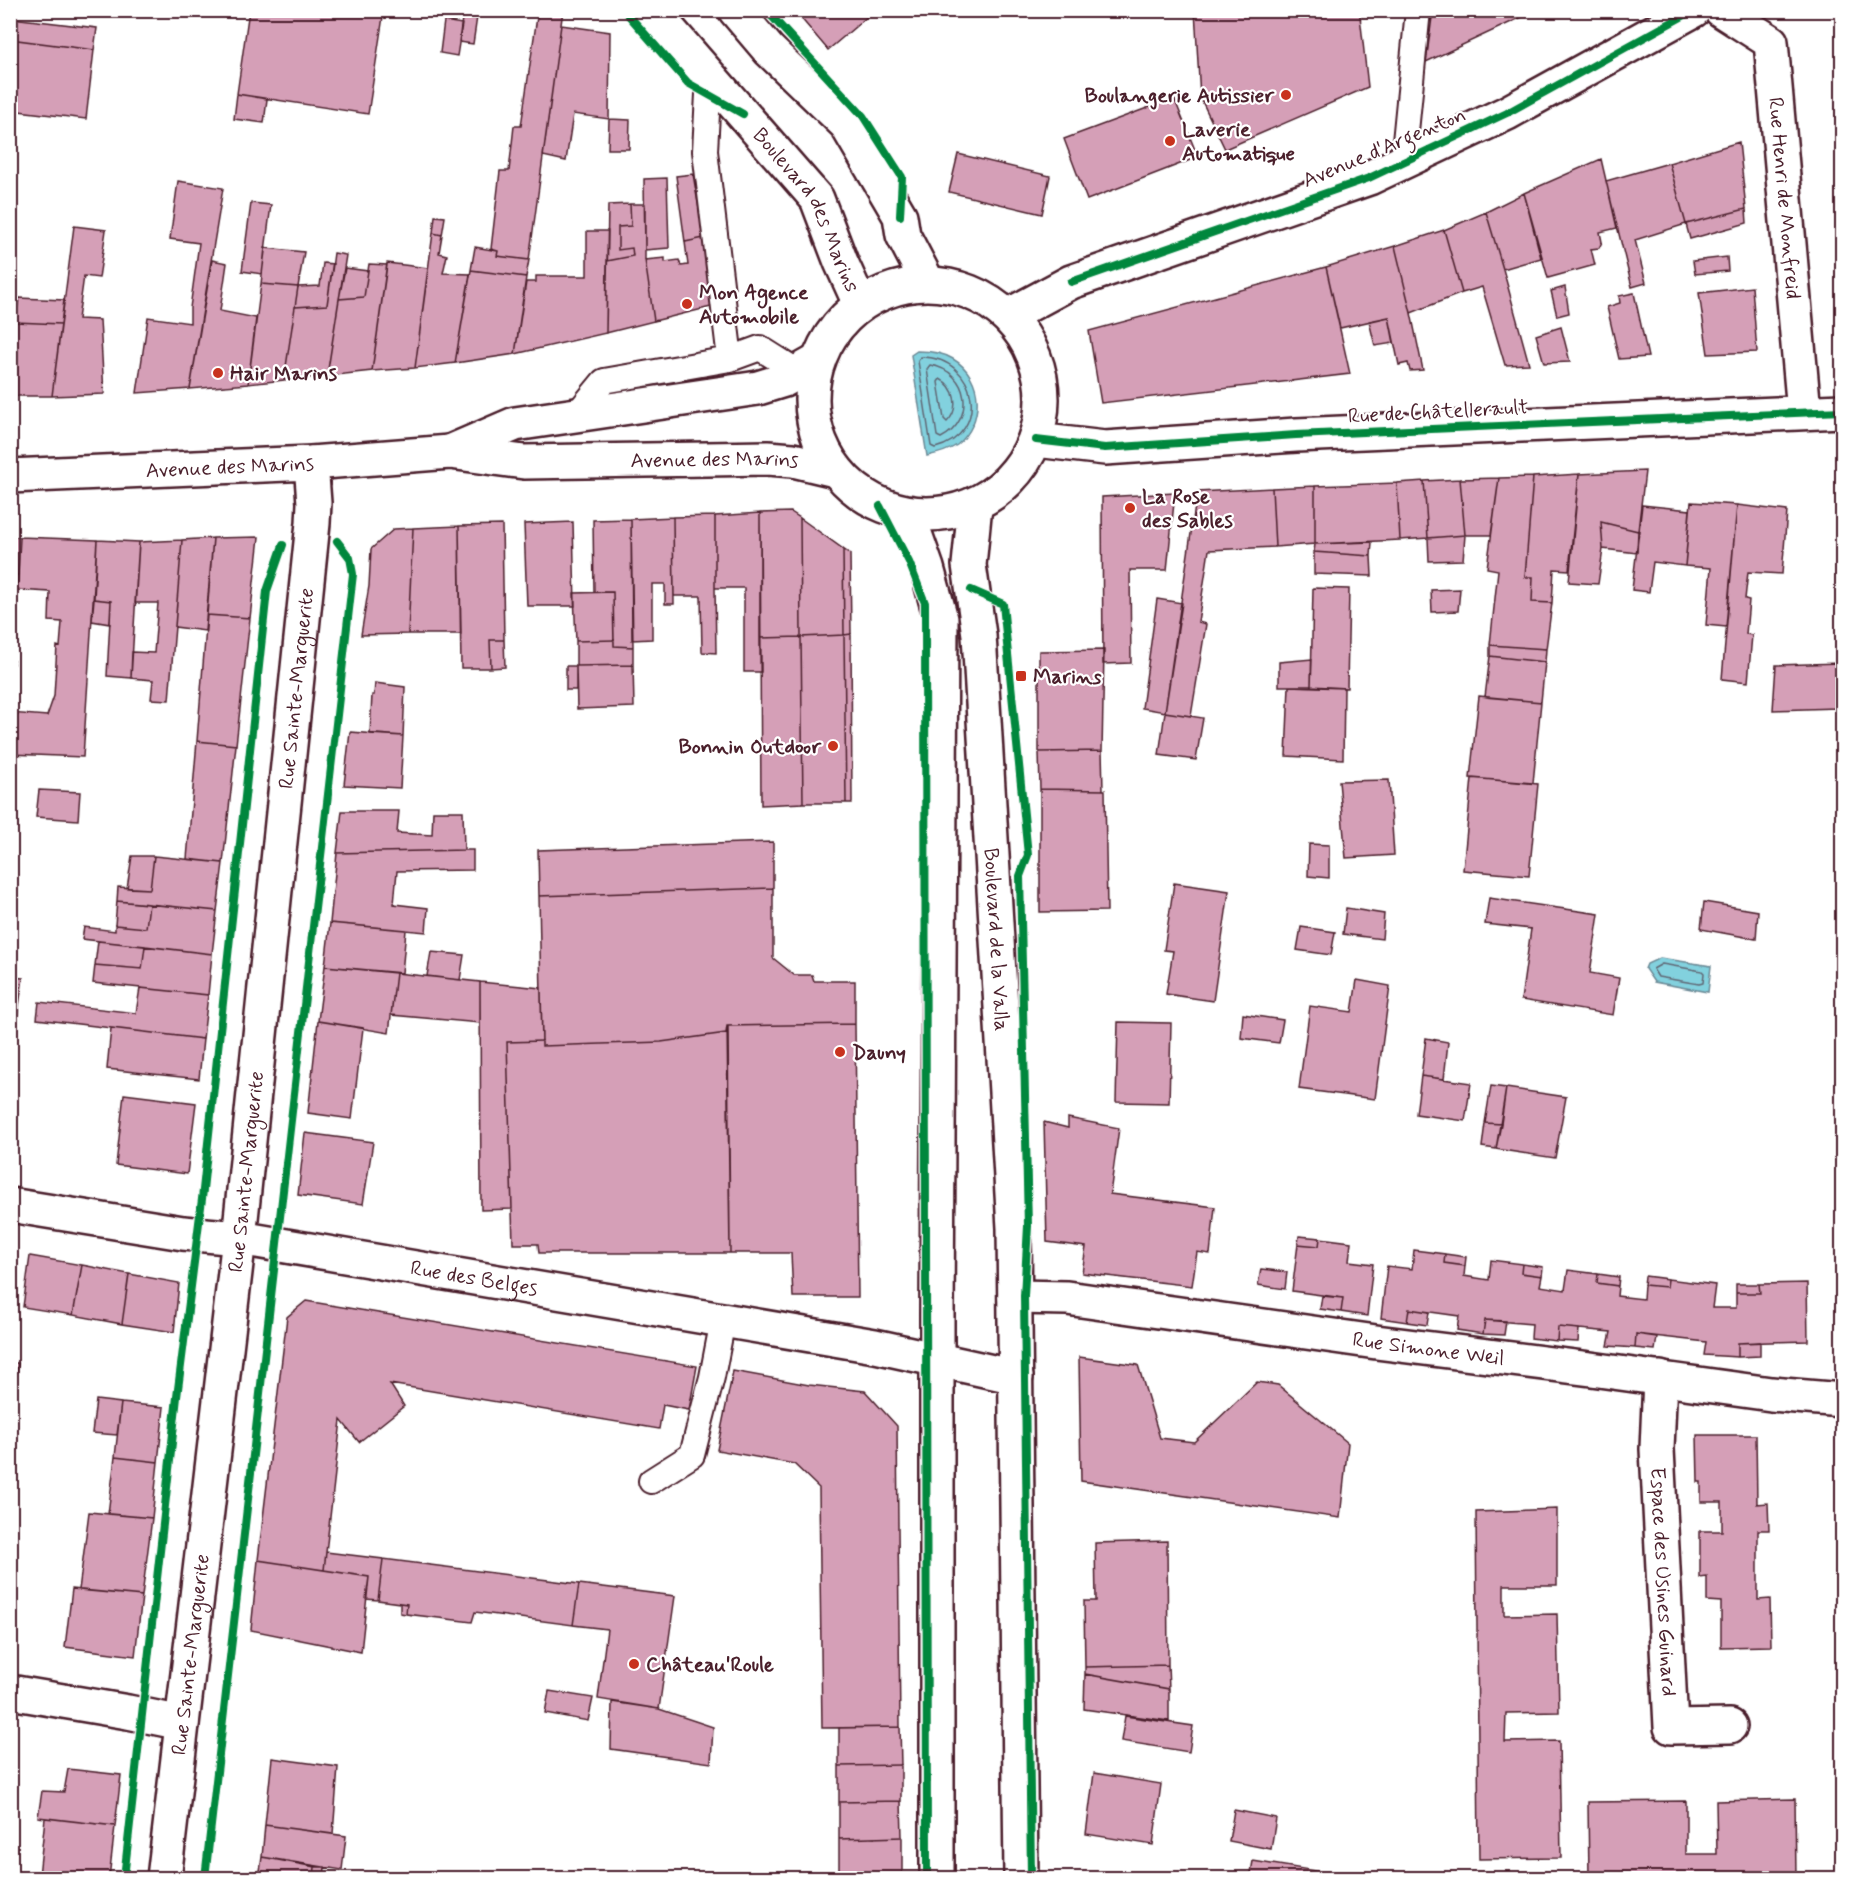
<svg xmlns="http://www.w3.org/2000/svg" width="1853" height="1889" font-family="Mynerve,sans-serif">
	<rect width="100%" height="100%" fill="#fff"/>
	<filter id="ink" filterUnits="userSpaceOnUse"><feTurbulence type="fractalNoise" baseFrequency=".0167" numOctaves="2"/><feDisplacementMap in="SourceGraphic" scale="12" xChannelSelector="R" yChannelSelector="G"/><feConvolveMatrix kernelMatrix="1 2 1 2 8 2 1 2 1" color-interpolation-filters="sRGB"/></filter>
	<g filter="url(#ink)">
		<!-- built -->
		<path fill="#f2e2e9" d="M1834,1438H1842V1878H1838Z"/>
		<!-- water -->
		<path fill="#82d1de" stroke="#6c8a96" stroke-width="1.5" d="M917,351C929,351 942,352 953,359C984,377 985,423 957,445C948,451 937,454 927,456L911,355Z
			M1660,958L1711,966L1708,992L1654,982L1645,969L1647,964Z"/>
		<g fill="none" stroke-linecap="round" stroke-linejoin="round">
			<!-- shore -->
			<path stroke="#606673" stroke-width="1.5" d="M921,357C979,357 991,434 935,448L931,446L918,361Z
				M930,365C970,371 976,420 941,438L937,436L927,369Z
				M940,379C956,387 960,409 947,422L944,419L938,382Z
				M1662,964L1702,971L1704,973L1703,983L1699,984L1658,977L1653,969Z"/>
		</g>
		<!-- building -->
		<path fill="#d59fb7" stroke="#4a1f2b" stroke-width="1.5" d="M249,10H384L368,114L237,94Z
			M463,10H478L473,44L459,42Z
			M538,10H563L529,260L497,256L498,251L491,249L500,171H509L514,126H521Z
			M794,10H875L828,50Z
			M1195,10H1380L1379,16H1360L1368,87L1225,149L1200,97Z
			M1433,10H1534L1535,11L1426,62Z
			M12,18L97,28L94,50L10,39Z
			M444,21L462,24L457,56L440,53Z
			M561,25L610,32L609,119L573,114L566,161L543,156Z
			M10,39L94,50L86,119L10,110Z
			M237,94L267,99L264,123L234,119Z
			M1174,98L1198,157L1087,200L1064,139Z
			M609,119L630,120L629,149H608Z
			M1739,142L1746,209L1686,224L1669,163Z
			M958,154L1050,176L1042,214L949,192Z
			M1601,159L1617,228L1600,232L1602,242L1599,248L1591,249L1595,265L1548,278L1524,193Z
			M1669,163L1686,224L1635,240L1646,283L1632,287L1606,181Z
			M693,174L704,238L685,242L676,176Z
			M667,178L669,248L645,250L644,179Z
			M178,181L223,188L190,389L137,393L148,317L190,323V308L199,243L170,239Z
			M1524,193L1541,258L1503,269L1486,212Z
			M251,203L271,205L262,274L242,271Z
			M630,204H645V260L654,321L606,333L607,261L633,256L632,248L618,250V227L631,226Z
			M630,204L631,226L618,227V250L632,248L633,256L607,261L608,205Z
			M1746,209L1747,223L1690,239L1686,224Z
			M1486,212L1503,269L1529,364L1505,365L1482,287L1462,293L1444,230Z
			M435,216L445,217L442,235L433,233Z
			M74,226L106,230L99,278L84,276L78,319L100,320L104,394L52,396Z
			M1444,230L1462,293L1411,313L1395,246Z
			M587,231H608L606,333L515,354L526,282H536V276H587Z
			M433,233L442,235L439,253L447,255L443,273L470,274L455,363L415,368Z
			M704,238L715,306L654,321L645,260L665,258V262L679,260L681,266L688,265L685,242Z
			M1395,246L1411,313L1423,370L1410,371L1408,363L1399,365L1389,317L1340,328L1326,267Z
			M475,247L498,251L497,256L529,260L526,277L471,270Z
			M265,248L304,252L298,287L261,284Z
			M334,253L346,255L327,376L284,380L295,307L327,305Z
			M1727,257L1728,271L1695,274L1693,261Z
			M212,260L227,263L220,311L256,318L248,384L190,389Z
			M323,263L333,264L327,305L295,307L298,287L320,286Z
			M387,263L428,268L415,368L372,371Z
			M369,264L387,265L372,371L327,376L339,299L364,297Z
			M1326,267L1350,374L1101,403L1089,331Z
			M345,268L368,271L364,297L339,299Z
			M471,270L526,277L515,354L455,363Z
			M261,284L298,287L284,380L248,384Z
			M1565,287L1569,313L1557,316L1551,291Z
			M1752,287L1757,352L1708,354L1699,293Z
			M1634,293L1648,357L1619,359L1607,307L1620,303L1619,296Z
			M19,298L64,300L61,324L15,322Z
			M1389,317L1394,343L1375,346L1369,321Z
			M15,322L61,324L52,396H10V357Z
			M1561,327L1570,362L1544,363L1536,335Z
			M1645,471L1638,531L1601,522L1603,549L1598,584L1569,582L1579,474Z
			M1579,474L1569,570L1554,569L1552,603L1532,602L1533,577H1525L1533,477Z
			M1533,477L1525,577H1533L1532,602L1552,603L1546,649L1490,645L1498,570L1487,568L1499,478Z
			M1499,478L1491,535H1465L1460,479Z
			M1460,479L1465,535L1428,538L1424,481Z
			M1424,481L1428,538L1400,540L1397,483Z
			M1397,483L1400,540L1315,544V486Z
			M1315,486V544L1275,547L1272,488Z
			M1272,488L1275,547L1209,550L1198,622L1206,624L1191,716L1165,712L1197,492Z
			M1175,493L1167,570H1130L1131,663L1103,664L1102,497Z
			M1691,502L1737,505L1726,627L1706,625L1711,568L1685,566Z
			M1642,505L1690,510L1685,566L1653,562L1649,592L1632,590Z
			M1737,505L1787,511L1782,574L1748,572L1745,599L1749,600L1746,634L1752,635L1748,682L1722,679Z
			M791,512L800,518L801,637L760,638V513Z
			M760,513L761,672H744V588H715V516Z
			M715,516V588L716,653L702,652L701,596H674L673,517Z
			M673,517L674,604H665V584H652V639L632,640L631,519Z
			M1841,517H1842V580Z
			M800,518L843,549L844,635L801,637Z
			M631,519L633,647L614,646L613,592H594L593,520Z
			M573,522L575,606H527L524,524Z
			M1601,522L1638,531L1637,553L1603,549Z
			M502,525L504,640H490L491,668H461L459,526Z
			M459,526L461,634H408L413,528Z
			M413,528L408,634L361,635L369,586L371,549L394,529Z
			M1465,535L1463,560L1429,561L1428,538Z
			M10,537H20L18,575H10Z
			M20,537L97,540L83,757L10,754V713L47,716L54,696L57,646L60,647L62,622L49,621L50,592L17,590Z
			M259,537L250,618L207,615L213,538Z
			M213,538L205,631L175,627L182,540Z
			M97,540L139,542L131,678L107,676L111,601L94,599Z
			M182,540L169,700L151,699L153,680L131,678L132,652L154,653L158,603H135L139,542Z
			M1372,542L1371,556L1314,552L1315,544Z
			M843,549L850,554L851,634L844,635Z
			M1314,552L1371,556L1372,576L1314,574Z
			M1313,588L1349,589L1347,688L1311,686Z
			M1460,589L1458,611L1432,612L1431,590Z
			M613,592L614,640L576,641L574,593Z
			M94,599L111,601L110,624L92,621Z
			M1157,599L1182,603L1165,712L1142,708Z
			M207,615L250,618L236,745L197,741Z
			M10,623L15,624L12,677H10Z
			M851,634L852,803H846L844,635Z
			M844,635L846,803H803L801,637Z
			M801,637L803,803L761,805L760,638Z
			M490,640H504L505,667L491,668Z
			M614,640V646L633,647V665L576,666V641Z
			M1490,645L1546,649L1545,662L1490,656Z
			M1104,650L1102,751L1039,752V651Z
			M1490,656L1545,662L1541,702L1485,697Z
			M1312,659L1311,686H1279V662Z
			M1840,663L1837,708L1773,710L1776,665Z
			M1840,663H1842V713H1837Z
			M633,665L634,707L577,709L576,666Z
			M566,666H576V690H566Z
			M375,683L405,687L403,736L370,734L372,695H374Z
			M1289,686L1344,688L1343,759L1286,756Z
			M1479,696L1541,702L1533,783L1470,778Z
			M1165,712L1203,718L1196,760L1159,755Z
			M350,732L403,736L400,788L344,785Z
			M197,741L236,745L223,863L187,859Z
			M1102,751L1103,790L1040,789L1039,752Z
			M1472,778L1538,784L1529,876L1463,870Z
			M1389,780L1394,855L1346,858L1339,781Z
			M1040,789L1105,790L1107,911L1040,912Z
			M39,790L80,792L78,820L36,817Z
			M342,811H399L397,833L432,835L433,811H463L464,850L337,853Z
			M773,842V888L539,896L538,850Z
			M1309,844L1329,845V878L1308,876Z
			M464,850H473V870L397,871L394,904L428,908L426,932L330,923L337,853Z
			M132,856H154L150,889L127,888Z
			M154,856L223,863L217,911L117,901L118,887L150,889Z
			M1174,883L1229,891L1213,1001L1166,994L1173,951L1164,950Z
			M773,888V958L794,975H812L814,981H855V1024L727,1026L726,1033L661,1042L542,1046L539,896Z
			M1489,898L1599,914L1590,973L1619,978L1613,1015L1521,1000L1531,929L1485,924Z
			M117,901L149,904L146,928L115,925Z
			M1704,902L1758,911L1756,939L1701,929Z
			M149,904L217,911L212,954L82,939L84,927L115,931V925L146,928Z
			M1346,908L1384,914L1382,939L1343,934Z
			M330,923L406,930L402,973L325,966Z
			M1301,927L1335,932L1331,955L1297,950Z
			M98,941L145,946L142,969L95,965Z
			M145,946L212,954L208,995L93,983L95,965L142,969Z
			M431,952L464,955L460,980L427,976Z
			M325,966L396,973L389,1033L318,1021Z
			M396,973L480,982V1023L391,1015Z
			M10,977L23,978L17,1020L10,1019Z
			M1357,980L1390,986L1375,1099L1299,1089L1310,1006L1352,1012Z
			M480,982L541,988L542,1041L507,1042L512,1209L481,1210Z
			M140,988L208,995L203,1039L37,1019L39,1002L136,1013Z
			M1243,1014L1283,1020L1279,1043L1241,1038Z
			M318,1021L363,1028L352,1119L308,1113Z
			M1118,1022L1171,1023L1169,1103L1116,1102Z
			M855,1024L858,1297H793L791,1253H730L728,1026Z
			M727,1026L730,1253H539L538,1244H513L507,1042L542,1041V1046L661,1042L726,1033Z
			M111,1028L203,1039L199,1079L107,1069Z
			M1426,1038L1448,1042L1444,1079L1421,1076Z
			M1421,1076L1471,1083L1465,1121L1416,1114Z
			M1491,1086L1506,1088L1501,1124L1485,1123Z
			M1506,1088L1566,1097L1555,1158L1496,1149Z
			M124,1094L196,1103L187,1174L116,1165Z
			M1068,1118L1119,1128L1110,1194L1215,1207L1210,1254L1197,1252L1192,1286L1082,1273L1086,1247L1047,1242L1044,1122L1068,1128Z
			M1485,1123L1501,1124L1496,1149L1482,1147Z
			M305,1133L373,1142L363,1204L298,1195Z
			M1299,1236L1320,1238L1319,1246L1298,1244Z
			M1320,1238L1351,1242L1349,1261L1373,1264L1367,1316L1341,1312L1343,1298L1292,1291L1298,1244L1319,1246Z
			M1414,1250L1445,1254L1444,1263L1465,1266L1464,1276L1489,1280L1491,1260L1522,1264L1521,1273L1542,1276L1540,1286L1565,1290L1568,1270L1598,1274L1597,1283L1618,1286L1617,1296L1643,1299L1644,1285L1667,1287L1668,1279L1715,1285L1712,1308H1736V1293H1760L1759,1284L1807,1283L1808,1341L1738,1343V1357L1704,1355L1706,1342L1636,1334L1635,1348L1608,1346L1611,1332L1558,1327L1557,1341L1531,1338L1532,1324L1485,1320L1483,1334L1457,1330L1459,1316L1409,1309L1407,1322L1381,1318L1387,1266L1412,1269Z
			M1445,1254L1466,1257L1465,1266L1444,1263Z
			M30,1256L82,1265L73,1315L23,1307Z
			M1522,1264L1543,1267L1542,1276L1521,1273Z
			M82,1265L129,1274L122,1324L73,1315Z
			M1261,1269L1287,1272L1285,1289L1258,1285Z
			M129,1274L179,1283L174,1332L122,1324Z
			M1598,1274L1619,1277L1618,1286L1597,1283Z
			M1645,1276L1668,1279L1667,1287L1644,1285Z
			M1736,1284H1759L1760,1293H1736Z
			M1322,1296L1343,1298L1341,1312L1320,1309Z
			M306,1301L697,1366L689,1410L663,1405L659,1429L390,1384L404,1406L359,1442L341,1420L324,1570L258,1560L287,1317Z
			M1409,1309L1429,1312L1427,1325L1407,1322Z
			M1485,1320L1506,1321L1504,1335L1483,1334Z
			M1558,1327L1579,1329L1578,1342L1557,1341Z
			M1636,1334L1657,1337L1655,1350L1635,1348Z
			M1760,1342V1356L1738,1357V1343Z
			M1079,1357L1138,1365L1160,1438L1194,1442L1257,1382L1278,1385L1348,1443L1340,1518L1081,1481Z
			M10,1363H18L10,1426Z
			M733,1371L809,1385L865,1391L897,1426L900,1727L822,1728L819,1488L794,1464L717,1450Z
			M96,1400L121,1403L117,1435L92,1433Z
			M121,1403L164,1407L158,1462L115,1457Z
			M1697,1435H1756L1757,1504L1768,1503L1769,1530H1758V1600L1770,1599L1771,1646L1721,1647V1602L1707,1601V1577L1700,1578V1531H1722V1502H1701V1482H1698Z
			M115,1457L158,1462L152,1518L108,1514Z
			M1557,1509V1585H1504V1615L1557,1614L1559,1712L1506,1713L1505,1742L1559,1741L1561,1858L1479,1859L1476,1512Z
			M89,1512L152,1518L142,1596L79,1590Z
			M1167,1541L1168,1665L1085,1667L1084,1601H1096L1095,1543Z
			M326,1552L383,1559L378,1600L366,1599L369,1577L324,1570Z
			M383,1559L579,1584L573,1625L475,1612L472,1622L406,1614L407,1604L378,1600Z
			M258,1560L369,1577L361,1652L251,1630Z
			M579,1584L675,1596L659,1709L598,1699L607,1629L573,1625Z
			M72,1589L142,1596L135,1656L65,1647Z
			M400,1603L407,1604L406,1614L400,1613Z
			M1168,1665L1169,1689L1085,1674V1667Z
			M1085,1674L1169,1689V1721L1084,1709Z
			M549,1691L593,1698L588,1721L545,1713Z
			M612,1702L659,1709L713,1727L711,1763L611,1749Z
			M1125,1716L1193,1726L1189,1752L1121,1741Z
			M900,1727L901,1765L839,1766V1728Z
			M272,1758L338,1767L333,1834L265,1825Z
			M901,1765V1801L839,1802V1766Z
			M68,1769L121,1775L115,1826L38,1817L42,1791L64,1792Z
			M1094,1773L1161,1784L1153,1845L1086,1834Z
			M1795,1799L1796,1878H1589L1588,1802L1686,1801V1854H1717L1716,1801Z
			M901,1801L902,1837L839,1839V1802Z
			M1234,1810L1276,1818L1271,1849L1229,1841Z
			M45,1818L115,1826L109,1878H62L39,1876Z
			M265,1825L346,1836L342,1870L262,1857Z
			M902,1837V1874L839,1875V1839Z
			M262,1857L315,1867L314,1878H259Z
			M1253,1861L1322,1872L1321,1878H1250Z
			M315,1867H325L324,1878H314Z
			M902,1874V1878H839V1875Z"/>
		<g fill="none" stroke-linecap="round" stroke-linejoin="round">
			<defs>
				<path id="lane" d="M709,75L705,151L730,359
					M1403,162L1418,10
					M576,415L604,381L730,359L760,348L798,372
					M651,1481L692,1455L712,1377L723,1320"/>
				<g id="street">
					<path id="s1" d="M1721,10L1771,42L1804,412"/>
					<path id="s2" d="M10,1205L183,1233L239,1238L875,1346L1016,1377"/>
					<path id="s3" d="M1015,1297L1067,1298L1376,1342L1591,1369L1771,1394L1842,1400"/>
					<path id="s4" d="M1660,1378L1657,1449L1671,1727L1730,1726"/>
					<path d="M10,1692L128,1712L182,1723"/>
					<path id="s5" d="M164,1878L239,1238L313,523L314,503L311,463"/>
				</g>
				<g id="secondary">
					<path id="s6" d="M652,10L817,199L841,262L860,304"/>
					<path d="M735,10L769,50L846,124L900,216L903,235L928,283"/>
					<circle cx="927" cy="399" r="115"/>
					<path d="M1008,316L1071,282L1369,178L1507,113L1694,10"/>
					<path d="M1036,440L1105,448L1296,435L1842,411"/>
					<path d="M450,452L515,424L758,388L784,380L816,362"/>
					<path id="s7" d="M10,476L311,463L450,452L524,462L768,458L793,460L835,470"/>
					<path id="s8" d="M975,505L969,565L979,635L1014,1228L1021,1878"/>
					<path d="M908,514L927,568L941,619L937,1316V1878"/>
				</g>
			</defs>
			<!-- lane casing -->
			<use href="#lane" stroke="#4a1f2b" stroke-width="28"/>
			<!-- street casing -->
			<use href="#street" stroke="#4a1f2b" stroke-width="38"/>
			<!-- secondary casing -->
			<use href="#secondary" stroke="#4a1f2b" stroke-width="38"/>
			<!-- lane -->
			<use href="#lane" stroke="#fff" stroke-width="24"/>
			<!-- street -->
			<use href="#street" stroke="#fff" stroke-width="33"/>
			<!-- secondary -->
			<use href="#secondary" stroke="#fff" stroke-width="33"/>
			<defs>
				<path id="cycleway" d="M624,10L688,83L743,114
					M766,10L863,116L902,177L900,216
					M1071,282L1369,178L1507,113L1694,10
					M1036,440L1105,448L1296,435L1842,411
					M880,506L909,562L925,603L927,1878
					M971,590L1003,604L1028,855L1020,876L1028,1226L1024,1296L1031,1878
					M124,1878L177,1397L202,1199L267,591L283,545
					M205,1878L353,574L350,558L337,541"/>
			</defs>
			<!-- cycleway casing -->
			<use href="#cycleway" stroke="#fff" stroke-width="11"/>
			<!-- cycleway -->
			<use href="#cycleway" stroke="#00873e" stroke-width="8"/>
		</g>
	</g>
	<!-- markers -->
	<g fill="#c8321e" stroke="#fff" stroke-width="2">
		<circle cx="1286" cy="95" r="6"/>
		<circle cx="1170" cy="141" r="6"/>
		<circle cx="687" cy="304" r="6"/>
		<circle cx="218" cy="373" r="6"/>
		<circle cx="1130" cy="508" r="6"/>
		<rect x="1015" y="670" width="12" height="12" rx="3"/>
		<circle cx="833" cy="746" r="6"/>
		<circle cx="840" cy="1052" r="6"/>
		<circle cx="634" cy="1664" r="6"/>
	</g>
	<g text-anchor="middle" stroke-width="4.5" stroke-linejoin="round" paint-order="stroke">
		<!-- poi labels -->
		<g font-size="21" font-weight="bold" fill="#4a1f2b" stroke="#fff" text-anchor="start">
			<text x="1274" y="102" text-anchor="end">Boulangerie Autissier</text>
			<text x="1182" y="136">Laverie<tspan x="1182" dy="24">Automatique</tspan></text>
			<text x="699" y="299">Mon Agence<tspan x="699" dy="24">Automobile</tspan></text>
			<text x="230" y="380">Hair Marins</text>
			<text x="1142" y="503">La Rose<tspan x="1142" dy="24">des Sables</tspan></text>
			<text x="1033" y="683">Marins</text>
			<text x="821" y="753" text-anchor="end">Bonnin Outdoor</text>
			<text x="852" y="1059">Dauny</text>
			<text x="646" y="1671">Château'Roule</text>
		</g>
		<!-- street labels -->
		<g font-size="21" fill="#4a1f2b" stroke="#fff">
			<text transform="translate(1384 147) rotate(-23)" y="7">Avenue d'Argenton</text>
			<text dy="7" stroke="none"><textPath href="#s1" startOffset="216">Rue Henri de Monfreid</textPath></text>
			<text dy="7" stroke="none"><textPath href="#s6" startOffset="255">Boulevard des Marins</textPath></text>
			<text transform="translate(1438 411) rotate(-3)" y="7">Rue de Châtellerault</text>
			<text dy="7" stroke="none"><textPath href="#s7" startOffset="706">Avenue des Marins</textPath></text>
			<text dy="7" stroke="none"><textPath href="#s7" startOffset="220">Avenue des Marins</textPath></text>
			<text dy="7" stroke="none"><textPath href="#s5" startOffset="1197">Rue Sainte-Marguerite</textPath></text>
			<text dy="7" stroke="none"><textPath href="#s8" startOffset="436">Boulevard de la Valla</textPath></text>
			<text dy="7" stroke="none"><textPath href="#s5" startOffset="711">Rue Sainte-Marguerite</textPath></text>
			<text dy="7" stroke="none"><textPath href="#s2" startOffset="470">Rue des Belges</textPath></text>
			<text dy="7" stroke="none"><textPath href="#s3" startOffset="417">Rue Simone Weil</textPath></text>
			<text dy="7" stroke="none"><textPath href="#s4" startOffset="204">Espace des Usines Guinard</textPath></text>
			<text dy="7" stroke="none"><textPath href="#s5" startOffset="225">Rue Sainte-Marguerite</textPath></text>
		</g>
	</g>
	<!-- margin -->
	<rect width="1853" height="1889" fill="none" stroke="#fff" stroke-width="36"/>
	<rect x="18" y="18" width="1817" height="1853" fill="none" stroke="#4a1f2b" stroke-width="2" filter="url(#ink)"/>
</svg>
